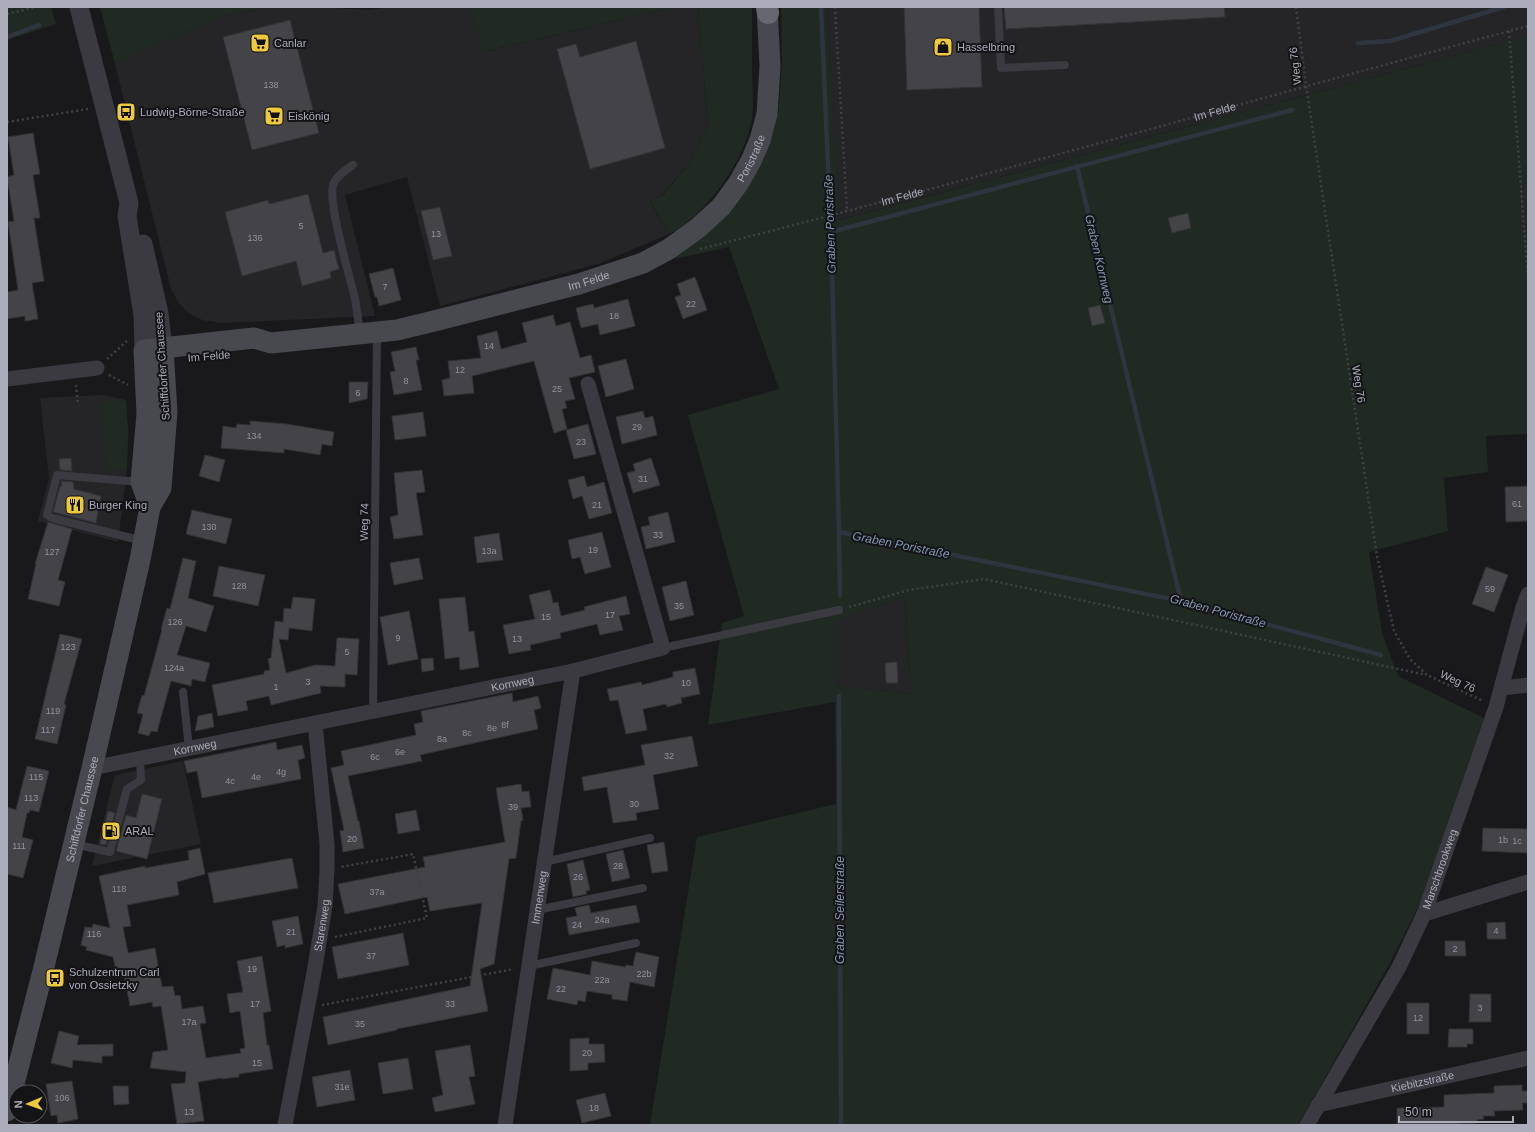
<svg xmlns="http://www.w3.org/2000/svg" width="1535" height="1132" font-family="Arial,sans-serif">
	<rect width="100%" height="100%" fill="#19191b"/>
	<!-- built -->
	<path fill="#252528" d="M272,7H317L368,10L392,7H470L484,52L673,7H698L708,124L691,161L662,195L650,202L669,234L598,264L440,306L407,177L345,195L375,316L221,323L202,320L187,312L178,302L171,289L115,64L219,17Z
		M827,7H1528V36L838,220Z
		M103,395L126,400L128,432L127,469L118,542L38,521L49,479L40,398Z
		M905,596L911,694L835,685V622Z
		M183,761L201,844L92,866L115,775Z"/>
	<!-- green -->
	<path fill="#202922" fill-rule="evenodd" d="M7,7H51L56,24L7,40Z
		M100,7H272L219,17L115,64Z
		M470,7H673L483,52Z
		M698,7H752C752,31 752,54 752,78C753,93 754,108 751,123C743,163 705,216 669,234L650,201L663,195L691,161L708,124Z
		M781,7H827L839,220L1528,36V434L1486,436L1488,472L1444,478L1448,531L1369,552L1382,633L1398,676L1484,718L1421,901L1389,965L1298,1125H650L697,837L836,804L835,702L708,725L722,623L744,616L688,415L779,389L729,247L674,259L726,217L747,190L766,150L778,113L782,64ZM905,596L911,694L835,685V622Z
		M126,400L128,432L127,469L108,470L100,402Z"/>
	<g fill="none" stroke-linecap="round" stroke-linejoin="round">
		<!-- stream -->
		<path stroke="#2f353e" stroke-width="4.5" d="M821,7L831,232L839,532L1181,601L1381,655
			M7,37L39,25
			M1358,43L1390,41L1504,7
			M1077,166L1181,601
			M831,232L1292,110
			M839,532L840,595
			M839,696L841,1125"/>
	</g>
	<!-- building -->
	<path fill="#434348" stroke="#333337" d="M904,7H979L982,87L907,90Z
		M1004,7H1224L1225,17L1006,29Z
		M290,20L319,133L252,150L223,37Z
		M636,41L665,148L590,169L557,49L576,44L580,57Z
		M33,133L40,174L33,175L40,218H34L44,281L32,283L38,319L25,321V316L7,319V292L18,290L8,222L14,221L7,177L14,175L8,137Z
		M308,194L323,253L334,250L339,269L330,272L331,278L302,286L296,261L242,276L225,212L268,200L269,204Z
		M440,207L452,256L433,260L421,211Z
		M1188,213L1191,228L1172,233L1168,218Z
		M393,268L401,300L379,306L377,297H375L369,274Z
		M695,277L707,310L683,319L675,297L681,295L677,284Z
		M628,299L635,326L600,335L598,324L581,328L576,308L593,304L594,308Z
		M1100,305L1105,323L1092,326L1088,308Z
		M553,315L556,326L570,322L580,358L591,355L595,372L569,378L575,399L565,401L567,408L562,409L567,429L554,433L534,361L472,376L474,393L444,396L442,380L450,378L448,361L481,358L477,336L497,331L501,349L527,342L522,323Z
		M416,347L419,360H416L422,390L394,395L390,372L395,371L391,352Z
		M626,359L634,389L606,397L598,366Z
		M349,382H368L367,399L349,403Z
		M643,411L645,418L653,416L657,435L622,444L616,417Z
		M423,412L426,436L395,440L392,416Z
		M250,421L287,424L334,432L332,446L322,444L320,455L284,449V453L221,448L223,426L236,428L237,424L250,425Z
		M588,424L596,454L574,459L566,430Z
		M205,455L225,460L219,482L199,476Z
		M71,458L72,471L60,470L59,459Z
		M651,458L660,485L633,493L627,473L635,471L633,464Z
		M422,470L425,492L416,493L423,535L394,539L390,517L398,515L394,473Z
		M584,476L587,487L604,482L612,513L589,519L582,496L573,499L568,480Z
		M61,481L73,482L74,489L101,496L96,523L53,512L60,486H62Z
		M1528,486V521L1506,522L1505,487Z
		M192,510L232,519L226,544L186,534Z
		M668,512L675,542L646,549L641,527L650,525L648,517Z
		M48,522L72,529L58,580L65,582L59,606L28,599L36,564H35Z
		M602,532L611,567L585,574L580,557L572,559L568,540Z
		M499,533L503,560L477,563L474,537Z
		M183,558L196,561L188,598L214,606L206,632L186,626L177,655L210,663L205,682L192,679L191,686L171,681L157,732L151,731L149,736L138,733L143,714L137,713L142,695L144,696L162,630L161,629L167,608L170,609Z
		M419,558L423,579L394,585L390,563Z
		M219,566L265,575L258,606L213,596Z
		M1486,567L1508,575L1494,612L1472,604Z
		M686,581L694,615L670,621L662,587Z
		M550,590L553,603L558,602L561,616L585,610L584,607L626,596L630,614L619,616L623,630L600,635L597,624L560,633L561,638L530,645L531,650L509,654L503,625L535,619L529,595Z
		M293,597L315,599L312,631L289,628L288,640L279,639L286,673L315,665L335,666L337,638H344L359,639L357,675L345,674V687L320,686L321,693L271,705L269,696L246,701L248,710L218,716L212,685L264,674V671L270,670L268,659L271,658L275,621L283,622L284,608L291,609Z
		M465,597L469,632L474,631L479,667L460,670L459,657L445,659L439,599Z
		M409,611L418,659L388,665L380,617Z
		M60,634L82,639L64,704L66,705L57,744L35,739Z
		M433,658L434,670L422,672L421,659Z
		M897,662L898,683H886L885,663Z
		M695,668L700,694L681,698L682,703L667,707L666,704L643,709L647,730L626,734L618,700L610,701L607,689L641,682L642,685L673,677V672Z
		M512,693L513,702L538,696L541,708L534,710L538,729L420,755L422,761L348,776L358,821H359L364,848L343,852L340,831L344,830L331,768L344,765L341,751L416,735L414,724L423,722L421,711Z
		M212,713L214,727L195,731L198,716Z
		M692,736L698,766L653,775L659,809L636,813L637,820L613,823L607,787L584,791L582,777L645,765L641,745Z
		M276,742L277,750L302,745L305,758L298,760L301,779L202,798L197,771L187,773L184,761Z
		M27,766L49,771L39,812L30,810L29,813H27L22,837L33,840L23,878L7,874V807L16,810Z
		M521,784L522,792L529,791L531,807L521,808L523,820L521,821L516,858L509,859L494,964L480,969L488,1011L397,1029V1030L328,1045L323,1017L470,986L482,903L430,911L427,897L345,914L338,884L425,867L423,857L505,842L496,788Z
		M142,794L162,799L147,859L116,851L126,815L136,818Z
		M416,810L420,830L398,834L395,814Z
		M108,811L115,813L106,845L100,844Z
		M1483,828L1528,829V853L1482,851Z
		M664,842L668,871L652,873L647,845Z
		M200,848L205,874L177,882L179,895L127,905L131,926L123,927L128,953L155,948L162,987L173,986L175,996L180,995L182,1009L203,1006L206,1023L200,1024L206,1058L241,1053L240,1049L245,1048L240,1011L230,1013L227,994L243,992L237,961L262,956L271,1011L263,1013L267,1045H269L273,1069L239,1074V1077L222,1079V1078L198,1082L204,1121L177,1124L171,1084L185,1083L186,1072L150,1068L153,1052L168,1050L161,1006L153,1007L152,1002L130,1006L123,969L116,971L113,957L86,950L87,947L81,945L85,927L92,928L93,924L110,928L99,876L145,866V868L189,860L188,851Z
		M623,850L630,878L612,882L606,854Z
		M292,858L298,888L214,903L208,873Z
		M583,860L590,890L586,891L587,894L573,897L567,864Z
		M589,905L591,913L636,905L640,922L569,935L566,918L577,916L575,908Z
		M298,916L303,944L285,948V945L277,947L272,921Z
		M1505,922L1506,939H1487V923Z
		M403,933L409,965L338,979L332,947Z
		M1445,941H1465L1466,956H1445Z
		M636,952L659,957L654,987L630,982L627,1001L612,999V995L587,991L585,1002L578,1000L577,1005L547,999L553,968L590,975L592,961L625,967L626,965L633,966Z
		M1470,994H1491V1022H1469Z
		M1407,1003H1429V1034H1407Z
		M1449,1029H1473V1044H1467V1047H1448Z
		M59,1031L79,1036L77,1045L113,1044V1056H102V1063L73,1060L72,1068L51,1063Z
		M589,1038V1044H604L605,1062L588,1063V1070L570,1071V1039Z
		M470,1045L475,1076L469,1077L475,1104L435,1112L432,1098L443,1095L435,1051Z
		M408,1058L413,1089L383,1094L378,1063Z
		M350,1070L355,1100L317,1107L312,1077Z
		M72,1081L78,1119L58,1123L57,1115L51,1116L46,1084Z
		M1522,1085V1091H1528V1103H1522L1523,1110L1494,1111L1495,1116H1483L1484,1119L1477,1120V1123L1445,1125H1397V1108L1444,1107V1095L1494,1093V1086Z
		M113,1086H128L129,1104L114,1105Z
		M605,1093L611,1116L582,1123L576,1100Z"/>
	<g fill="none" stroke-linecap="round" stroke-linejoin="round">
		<!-- path -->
		<g stroke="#404146" stroke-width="2.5" stroke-dasharray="2 3" stroke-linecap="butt">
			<path d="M835,7L847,211"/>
			<path d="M1296,7L1306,85L1377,556L1394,631L1410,659L1427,675L1483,701"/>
			<path d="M7,14L36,7"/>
			<path d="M1509,31L1528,279"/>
			<path d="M7,122L88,109"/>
			<path id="s1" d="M700,249C977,179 1252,100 1528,26"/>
			<path d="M107,359L127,341"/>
			<path d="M109,375L128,385"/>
			<path d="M76,385L78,405"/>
			<path d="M849,607L909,590L984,579L1426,675"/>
			<path d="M335,937L427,918L413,854L341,867"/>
			<path d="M322,1005L514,969"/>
		</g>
		<!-- service -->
		<path stroke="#3a3a40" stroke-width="8" d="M998,7L1001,68L1065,65
			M353,165C346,170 336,176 333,185C328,203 348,271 354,294C357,307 358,320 360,333
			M140,482L57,475L47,515L52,518L143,541
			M663,648L839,610
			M183,692L189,749
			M373,712L377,333
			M74,844L110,852L127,789L141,780L140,758
			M544,862L650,838
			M537,910L643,888
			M529,966L636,943"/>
		<!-- minor -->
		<g stroke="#3a3a40" stroke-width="15">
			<path d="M7,379L97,368"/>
			<path d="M1502,688L1528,685"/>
			<path id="s2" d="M92,768L573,671L663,648L588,384"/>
			<path d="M1424,914L1528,882"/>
			<path id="s3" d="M1318,1105L1528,1058"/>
			<path id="s4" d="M285,1125L314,973L325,906L327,870V844L315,723"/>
			<path id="s5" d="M505,1125L573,671"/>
			<path id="s6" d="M1307,1125L1399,967L1424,914L1496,707L1523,607L1528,594"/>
		</g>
		<!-- tertiary -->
		<path stroke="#3a3a40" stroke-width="19" d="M79,7L129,203L127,216L143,315L144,350
			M143,244L159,313L163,349"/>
		<!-- secondary -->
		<g stroke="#48494f" stroke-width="21">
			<path id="s7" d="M150,507L141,482L147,414L144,350L254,338L271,343L397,330L438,320L579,284L643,263L669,249L698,228L721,207L738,184L751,161L760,140L767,114L770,66L767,7"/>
			<path id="s8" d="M7,1111L43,971L92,768L140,560L150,507L161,488L167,412L163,349"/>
		</g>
		<!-- motorway -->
		<path stroke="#666770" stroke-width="22" d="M767,7L768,13"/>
	</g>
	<!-- icons -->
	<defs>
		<symbol id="supermarket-square" viewBox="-11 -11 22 22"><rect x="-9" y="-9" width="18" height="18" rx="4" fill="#edc93e" stroke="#141316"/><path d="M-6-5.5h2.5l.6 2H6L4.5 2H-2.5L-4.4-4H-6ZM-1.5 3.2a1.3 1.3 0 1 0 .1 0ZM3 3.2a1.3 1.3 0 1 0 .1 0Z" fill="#111"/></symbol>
		<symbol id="shop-square" viewBox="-11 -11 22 22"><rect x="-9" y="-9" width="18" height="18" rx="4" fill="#edc93e" stroke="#141316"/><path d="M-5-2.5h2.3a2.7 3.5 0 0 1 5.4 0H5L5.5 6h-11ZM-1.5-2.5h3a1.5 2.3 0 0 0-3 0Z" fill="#111"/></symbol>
		<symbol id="bus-square" viewBox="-11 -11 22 22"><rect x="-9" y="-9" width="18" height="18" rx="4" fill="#edc93e" stroke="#141316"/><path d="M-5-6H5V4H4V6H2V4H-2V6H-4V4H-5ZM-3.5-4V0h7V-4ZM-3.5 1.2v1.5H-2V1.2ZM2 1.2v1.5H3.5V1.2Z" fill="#111"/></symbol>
		<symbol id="restaurant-square" viewBox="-11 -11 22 22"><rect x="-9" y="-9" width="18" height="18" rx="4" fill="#edc93e" stroke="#141316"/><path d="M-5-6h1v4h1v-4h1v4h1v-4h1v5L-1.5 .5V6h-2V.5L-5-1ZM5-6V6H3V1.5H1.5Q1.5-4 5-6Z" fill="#111"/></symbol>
		<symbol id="fuel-square" viewBox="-11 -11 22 22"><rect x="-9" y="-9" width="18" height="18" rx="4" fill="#edc93e" stroke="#141316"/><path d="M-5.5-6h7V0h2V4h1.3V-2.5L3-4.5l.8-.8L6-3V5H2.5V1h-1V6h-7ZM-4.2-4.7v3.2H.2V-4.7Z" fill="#111"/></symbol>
	</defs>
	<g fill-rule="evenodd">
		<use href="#supermarket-square" x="249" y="32" width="22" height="22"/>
		<use href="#shop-square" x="932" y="36" width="22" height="22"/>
		<use href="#bus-square" x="115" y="101" width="22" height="22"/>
		<use href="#supermarket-square" x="263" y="105" width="22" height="22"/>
		<use href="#restaurant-square" x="64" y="494" width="22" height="22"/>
		<use href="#fuel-square" x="100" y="820" width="22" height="22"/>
		<use href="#bus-square" x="44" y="967" width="22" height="22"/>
	</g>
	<g text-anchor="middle" stroke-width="4" stroke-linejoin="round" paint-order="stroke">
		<!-- number labels -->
		<g font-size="9" fill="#91939e">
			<text x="271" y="88">138</text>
			<text x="301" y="229">5</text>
			<text x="436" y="237">13</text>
			<text x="255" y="241">136</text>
			<text x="385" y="290">7</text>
			<text x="691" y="307">22</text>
			<text x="614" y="319">18</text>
			<text x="489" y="349">14</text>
			<text x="460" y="373">12</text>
			<text x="406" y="384">8</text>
			<text x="557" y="392">25</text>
			<text x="358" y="396">6</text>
			<text x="637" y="430">29</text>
			<text x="254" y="439">134</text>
			<text x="581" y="445">23</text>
			<text x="643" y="482">31</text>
			<text x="1517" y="507">61</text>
			<text x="597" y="508">21</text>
			<text x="209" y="530">130</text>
			<text x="658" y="538">33</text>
			<text x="593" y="553">19</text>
			<text x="489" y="554">13a</text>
			<text x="52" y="555">127</text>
			<text x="239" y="589">128</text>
			<text x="1490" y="592">59</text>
			<text x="679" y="609">35</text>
			<text x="610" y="618">17</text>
			<text x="546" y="620">15</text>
			<text x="175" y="625">126</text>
			<text x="398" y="641">9</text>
			<text x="517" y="642">13</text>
			<text x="68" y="650">123</text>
			<text x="347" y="655">5</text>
			<text x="174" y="671">124a</text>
			<text x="308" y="685">3</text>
			<text x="686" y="686">10</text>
			<text x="276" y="690">1</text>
			<text x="53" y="714">119</text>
			<text x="505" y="728">8f</text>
			<text x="492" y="731">8e</text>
			<text x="48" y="733">117</text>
			<text x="467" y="736">8c</text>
			<text x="442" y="742">8a</text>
			<text x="400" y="755">6e</text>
			<text x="669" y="759">32</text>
			<text x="375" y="760">6c</text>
			<text x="281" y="775">4g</text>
			<text x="36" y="780">115</text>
			<text x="256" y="780">4e</text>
			<text x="230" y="784">4c</text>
			<text x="31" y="801">113</text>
			<text x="634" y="807">30</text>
			<text x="513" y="810">39</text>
			<text x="352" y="842">20</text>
			<text x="1503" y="843">1b</text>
			<text x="1517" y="844">1c</text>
			<text x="19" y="849">111</text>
			<text x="618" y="869">28</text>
			<text x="578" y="880">26</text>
			<text x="119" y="892">118</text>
			<text x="377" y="895">37a</text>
			<text x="602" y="923">24a</text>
			<text x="577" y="928">24</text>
			<text x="1496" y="934">4</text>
			<text x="291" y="935">21</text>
			<text x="94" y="937">116</text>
			<text x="1455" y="952">2</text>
			<text x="371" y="959">37</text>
			<text x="252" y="972">19</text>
			<text x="644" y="977">22b</text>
			<text x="602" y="983">22a</text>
			<text x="561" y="992">22</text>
			<text x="255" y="1007">17</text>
			<text x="450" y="1007">33</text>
			<text x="1480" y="1011">3</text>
			<text x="1418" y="1021">12</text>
			<text x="189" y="1025">17a</text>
			<text x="360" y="1027">35</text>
			<text x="587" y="1056">20</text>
			<text x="257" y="1066">15</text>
			<text x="342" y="1090">31e</text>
			<text x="62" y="1101">106</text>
			<text x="594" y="1111">18</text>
			<text x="189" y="1115">13</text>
		</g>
		<!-- poi labels -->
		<g font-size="11" fill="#abaeba" stroke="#141316" text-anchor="start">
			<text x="274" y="47">Canlar</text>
			<text x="957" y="51">Hasselbring</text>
			<text x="140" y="116">Ludwig-Börne-Straße</text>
			<text x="288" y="120">Eiskönig</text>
			<text x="89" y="509">Burger King</text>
			<text x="125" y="835">ARAL</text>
			<text x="69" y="976">Schulzentrum Carl<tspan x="69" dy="13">von Ossietzky</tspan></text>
		</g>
		<!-- street labels -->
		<g font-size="11" fill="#abaeba" stroke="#141316">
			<text transform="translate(1295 66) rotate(-97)" y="4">Weg 76</text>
			<text dy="4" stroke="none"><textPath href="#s1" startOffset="533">Im Felde</textPath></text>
			<text dy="4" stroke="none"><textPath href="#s7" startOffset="823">Poristraße</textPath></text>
			<text dy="4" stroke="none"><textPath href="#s1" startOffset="209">Im Felde</textPath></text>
			<text dy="4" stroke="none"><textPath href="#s7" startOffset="612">Im Felde</textPath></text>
			<text transform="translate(209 356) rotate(-5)" y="4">Im Felde</text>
			<text transform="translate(162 366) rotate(-94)" y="4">Schiffdorfer Chaussee</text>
			<text transform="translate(1359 384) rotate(81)" y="4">Weg 76</text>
			<text transform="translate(364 522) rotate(-89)" y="4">Weg 74</text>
			<text transform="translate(1458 681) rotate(25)" y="4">Weg 76</text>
			<text dy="4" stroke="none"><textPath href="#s2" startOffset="429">Kornweg</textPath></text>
			<text dy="4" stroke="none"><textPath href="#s2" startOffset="105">Kornweg</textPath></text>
			<text dy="4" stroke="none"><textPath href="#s8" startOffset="311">Schiffdorfer Chaussee</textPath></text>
			<text dy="4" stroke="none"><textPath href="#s6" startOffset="289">Marschbrookweg</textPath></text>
			<text dy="4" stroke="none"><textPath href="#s5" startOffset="230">Immenweg</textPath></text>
			<text dy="4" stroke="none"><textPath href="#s4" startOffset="203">Starenweg</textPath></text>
			<text dy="4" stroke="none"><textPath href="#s3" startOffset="107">Kiebitzstraße</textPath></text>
		</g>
		<!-- water labels -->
		<g font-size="12" font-style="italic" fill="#8497b3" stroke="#141316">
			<text transform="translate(830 224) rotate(-92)" y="4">Graben Poristraße</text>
			<text transform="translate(1099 259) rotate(77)" y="4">Graben Kornweg</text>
			<text transform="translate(901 545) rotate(11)" y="4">Graben Poristraße</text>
			<text transform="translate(1218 611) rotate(15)" y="4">Graben Poristraße</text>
			<text transform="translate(840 910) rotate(-90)" y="4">Graben Seilerstraße</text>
		</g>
	</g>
	<!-- border -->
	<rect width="1535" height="1132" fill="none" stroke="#abaeba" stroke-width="16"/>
	<!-- north arrow -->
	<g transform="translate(28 1104) rotate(268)"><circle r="19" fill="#141316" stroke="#505158"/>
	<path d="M0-3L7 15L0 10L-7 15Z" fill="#edc93e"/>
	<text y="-6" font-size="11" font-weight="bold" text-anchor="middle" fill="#abaeba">N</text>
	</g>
	<!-- scale -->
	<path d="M1399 1116v6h114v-6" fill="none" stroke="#abaeba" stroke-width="2"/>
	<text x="1405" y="1116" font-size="12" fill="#abaeba" stroke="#141316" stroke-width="3" paint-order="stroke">50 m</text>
</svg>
